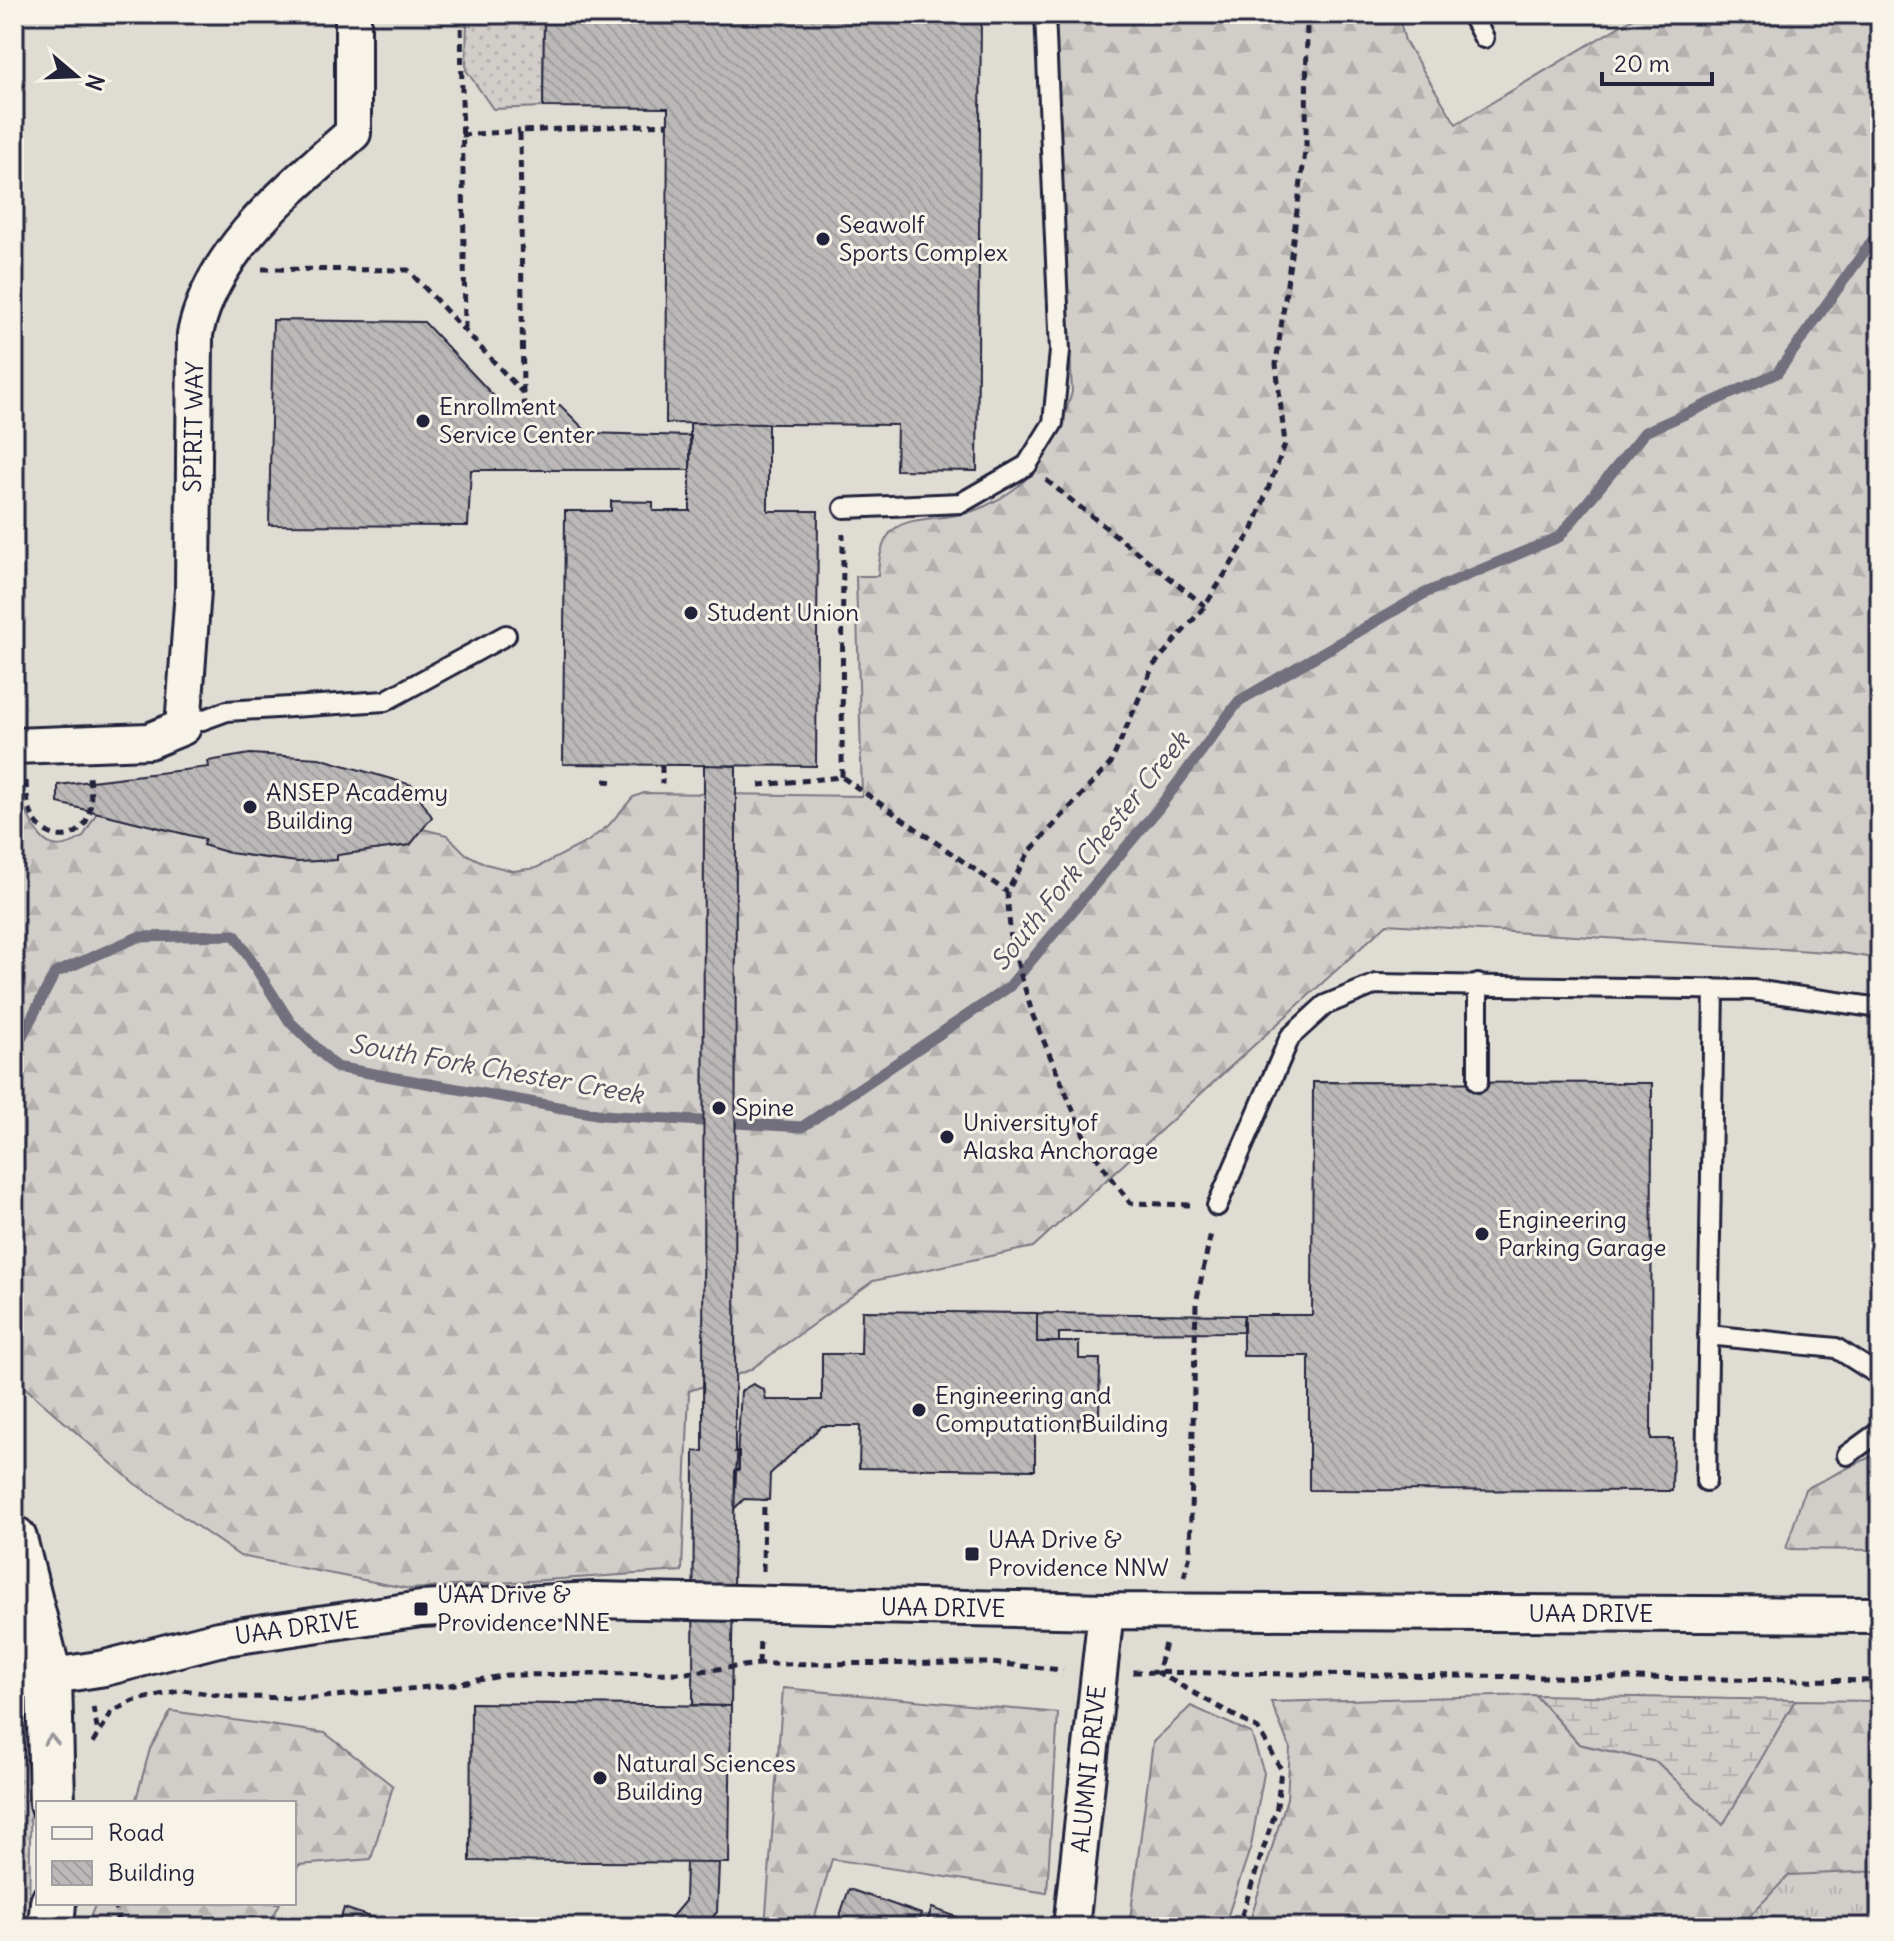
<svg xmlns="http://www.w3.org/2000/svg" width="1894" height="1941" font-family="Delius,sans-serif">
	<defs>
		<pattern id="grass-dots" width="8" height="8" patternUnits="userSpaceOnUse" patternTransform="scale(2)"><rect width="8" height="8" fill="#d1cdc9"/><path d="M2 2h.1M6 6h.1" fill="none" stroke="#b3b0ae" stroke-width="1.8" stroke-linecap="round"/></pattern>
		<pattern id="forest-firs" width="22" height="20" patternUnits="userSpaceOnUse" patternTransform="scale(2)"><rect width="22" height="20" fill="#d1cdc9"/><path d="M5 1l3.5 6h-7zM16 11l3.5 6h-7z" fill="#b3b0ae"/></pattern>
		<pattern id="wetland-marsh" width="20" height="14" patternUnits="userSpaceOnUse" patternTransform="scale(2)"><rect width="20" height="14" fill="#d1cdc9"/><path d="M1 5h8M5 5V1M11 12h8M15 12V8" fill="none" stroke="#b3b0ae"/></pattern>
		<pattern id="park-tufts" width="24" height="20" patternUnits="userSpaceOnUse" patternTransform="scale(2)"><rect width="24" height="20" fill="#d1cdc9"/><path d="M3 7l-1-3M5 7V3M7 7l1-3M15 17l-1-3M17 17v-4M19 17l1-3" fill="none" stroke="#b3b0ae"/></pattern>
		<pattern id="building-back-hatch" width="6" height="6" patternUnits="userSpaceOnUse" patternTransform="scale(2)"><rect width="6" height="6" fill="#bbb8b7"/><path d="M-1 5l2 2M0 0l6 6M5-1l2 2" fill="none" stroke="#a09e9e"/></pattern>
	</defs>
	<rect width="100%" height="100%" fill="#eeebe1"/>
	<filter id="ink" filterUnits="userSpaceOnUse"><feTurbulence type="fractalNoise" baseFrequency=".0125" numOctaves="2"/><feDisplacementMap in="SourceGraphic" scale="16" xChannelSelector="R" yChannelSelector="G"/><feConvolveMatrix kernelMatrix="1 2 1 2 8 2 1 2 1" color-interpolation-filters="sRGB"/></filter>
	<g filter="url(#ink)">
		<!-- built -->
		<path fill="#dfdcd4" d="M14,14H1846L1880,793V1871L1739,1927H70L72,1903H294V1803H75L45,1580L14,1482Z"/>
		<!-- grass -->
		<path fill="url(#grass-dots)" stroke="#7a7882" stroke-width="2" d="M467,14H544L543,107L493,109L466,70Z
			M23,1757L31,1765L29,1927H14V1760Z"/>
		<!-- forest -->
		<path fill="url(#forest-firs)" stroke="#7a7882" stroke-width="2" d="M1055,14H1398L1405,41L1456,124L1640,14H1880V959L1842,953L1387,924L1033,1247L873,1281L750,1370L689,1391L682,1571L410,1589L240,1556L134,1483L14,1378V796C36,815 36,866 83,837L97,812L205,839L204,845C248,858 290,864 336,860L337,855L410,845L423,829L447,835L466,854L486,864L513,871L536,868L587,842L609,825L633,797L644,793L862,796L856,576H878C880,513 911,523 957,515C976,512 998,501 1013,490C1047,465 1061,431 1072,392Z
			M1880,1452V1550L1786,1549L1805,1489Z
			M783,1688L1058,1713L1047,1893L832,1859L812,1927H765Z
			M1535,1695L1579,1744L1657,1762L1723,1824L1795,1700L1880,1701V1927H1248L1287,1798L1290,1748L1271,1702Z
			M1191,1706L1251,1733L1264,1773L1251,1846L1224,1927H1129L1153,1742Z
			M171,1711L325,1733L393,1786L371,1859L299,1865L294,1875V1803H135L150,1749Z
			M96,1903H280L268,1927H86Z"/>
		<!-- wetland -->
		<path fill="url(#wetland-marsh)" stroke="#7a7882" stroke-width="2" d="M1535,1695L1795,1700L1723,1825L1657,1762L1579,1744Z"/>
		<!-- park -->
		<path fill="url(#park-tufts)" stroke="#7a7882" stroke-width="2" d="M1880,1871V1927H1739L1789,1875Z"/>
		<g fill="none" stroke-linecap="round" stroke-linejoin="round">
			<!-- stream -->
			<path stroke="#716f7b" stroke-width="11" d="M14,1044L19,1042L55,973L138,937L235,935L290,1022L336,1067L602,1115L802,1127L1009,987L1158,809L1239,701L1425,593L1559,537L1645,432L1777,373L1880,230"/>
		</g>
		<!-- building -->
		<path fill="url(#building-back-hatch)" stroke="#22223b" stroke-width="2" d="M544,14H981L977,471L896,470L897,425L666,423L668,108L543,107Z
			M273,320L424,322L506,409L560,405L588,433L691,436L690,470H471L468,526L269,525Z
			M690,423L768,424V511H818L816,766L563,764L565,511H611V501L653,502V511H690Z
			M250,754L319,758L412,785L432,817L410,845L337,855V860L297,862L230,853L203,845L205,839L58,803V785L209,767L208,761Z
			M704,765L736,766L735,1452H739V1470H735L731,1706L693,1705L694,1451L703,1452Z
			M1313,1082L1652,1083L1651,1439H1673L1672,1491L1309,1490V1356H1243V1321L1244,1315H1312Z
			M862,1311L1037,1313V1342H1079V1359H1100L1099,1419H1078V1429H1035V1470L859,1468L860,1426H822L770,1474L769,1500L744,1499L734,1509L741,1391L753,1384L764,1390L766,1400H822V1354H861Z
			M1037,1313L1244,1315V1332L1059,1333V1342H1037Z
			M471,1703L731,1706L729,1863L470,1861Z
			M686,1863H719L717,1912L704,1927H663L685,1901Z
			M849,1889L921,1914L917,1927H836Z
			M344,1908L400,1927H338Z
			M932,1908L979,1925V1927H925Z"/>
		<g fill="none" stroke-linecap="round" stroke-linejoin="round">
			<defs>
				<path id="service" d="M1471,14L1484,38
					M844,508L961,503L1027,465L1053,423L1060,351L1045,14
					M183,727L227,711L385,701L506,635
					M1478,984V1082
					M1217,1206L1290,1037L1325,1005L1376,984L1753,990L1880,1008
					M1708,1335L1836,1348L1880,1376
					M1847,1455L1880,1431
					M1706,1481L1714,989"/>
				<path id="minor" d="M14,746L149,741L183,727L193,590L195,334C213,248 291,188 353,133V14
					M14,1682L105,1668L218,1639L421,1609L594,1600L1106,1611L1880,1615
					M1071,1927L1106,1611"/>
				<path id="secondary" d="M14,1539L49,1677L52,1803
					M51,1927L53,1903"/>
			</defs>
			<!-- service casing -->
			<use href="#service" stroke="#22223b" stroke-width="24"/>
			<!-- minor casing -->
			<use href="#minor" stroke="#22223b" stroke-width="40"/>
			<!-- secondary casing -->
			<use href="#secondary" stroke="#22223b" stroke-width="50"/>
			<!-- path -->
			<path stroke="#22223b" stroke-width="5" stroke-dasharray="8 6" stroke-linecap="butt" d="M461,14L465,329
				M461,135L520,131
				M262,269L408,270L523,393L525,408
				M523,393L520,131L668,124
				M1046,480L1205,606
				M662,765V784
				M842,777L843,534
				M26,781C27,797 27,810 37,823C55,846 86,838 90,809C92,799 90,787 89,777
				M604,781L616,782
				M759,785L842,777L1007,892
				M1190,1205L1130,1203L1089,1147L1033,1016L1011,941L1007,892L1029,852L1111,763L1153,666L1205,606L1253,529L1285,444L1276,364L1306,145L1307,14
				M763,1571L764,1500
				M1184,1577L1190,1555L1196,1303L1211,1233
				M1165,1644L1157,1672L1258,1729L1281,1769L1277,1807L1238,1927
				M759,1664L760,1637
				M1133,1672L1880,1681
				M93,1707L98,1733
				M93,1743L112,1712L133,1701L182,1690L233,1697L314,1698L450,1685L507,1675L685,1673L759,1664L991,1663L1063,1670
				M114,1903L119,1927"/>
			<!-- service -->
			<use href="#service" stroke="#f7f3e8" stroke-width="18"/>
			<!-- minor -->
			<use href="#minor" stroke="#f7f3e8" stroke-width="34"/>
			<!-- secondary -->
			<use href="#secondary" stroke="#f7f3e8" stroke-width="44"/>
		</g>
		<!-- one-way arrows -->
		<defs><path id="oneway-chevron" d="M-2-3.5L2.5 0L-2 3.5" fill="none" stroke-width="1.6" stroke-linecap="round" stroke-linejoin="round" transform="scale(2)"/></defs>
		<use stroke="#97959a" href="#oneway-chevron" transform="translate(51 1740) rotate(-91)"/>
	</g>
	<!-- markers -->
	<g fill="#22223b" stroke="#f7f3e8" stroke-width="3">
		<circle cx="823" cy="239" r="8"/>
		<circle cx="423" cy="421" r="8"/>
		<circle cx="691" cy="613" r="8"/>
		<circle cx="250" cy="807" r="8"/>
		<circle cx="719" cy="1108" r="8"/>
		<circle cx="947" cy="1137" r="8"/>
		<circle cx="1482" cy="1234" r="8"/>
		<circle cx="919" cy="1410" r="8"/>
		<rect x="964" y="1546" width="16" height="16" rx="4"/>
		<rect x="413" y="1601" width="16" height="16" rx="4"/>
		<circle cx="600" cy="1778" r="8"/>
	</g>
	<g text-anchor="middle" stroke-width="6" stroke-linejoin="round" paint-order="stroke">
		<!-- poi labels -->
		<g font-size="24" fill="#22223b" stroke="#f7f3e8" text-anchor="start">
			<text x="839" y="233">Seawolf<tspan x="839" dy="28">Sports Complex</tspan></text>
			<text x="439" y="415">Enrollment<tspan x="439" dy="28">Service Center</tspan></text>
			<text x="707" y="621">Student Union</text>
			<text x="266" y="801">ANSEP Academy<tspan x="266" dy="28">Building</tspan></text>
			<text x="735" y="1116">Spine</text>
			<text x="963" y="1131">University of<tspan x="963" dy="28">Alaska Anchorage</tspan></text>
			<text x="1498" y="1228">Engineering<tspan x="1498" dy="28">Parking Garage</tspan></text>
			<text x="935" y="1404">Engineering and<tspan x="935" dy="28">Computation Building</tspan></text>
			<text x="988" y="1548">UAA Drive &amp;<tspan x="988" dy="28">Providence NNW</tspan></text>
			<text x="437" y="1603">UAA Drive &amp;<tspan x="437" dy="28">Providence NNE</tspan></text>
			<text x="616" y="1772">Natural Sciences<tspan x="616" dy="28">Building</tspan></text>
		</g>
		<!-- street labels -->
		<g font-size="24" fill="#22223b" stroke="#f7f3e8">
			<text transform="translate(194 427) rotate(-89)" y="8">SPIRIT WAY</text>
			<text transform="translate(943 1608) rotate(1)" y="8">UAA DRIVE</text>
			<text x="1591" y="1622">UAA DRIVE</text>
			<text transform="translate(297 1628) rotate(-8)" y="8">UAA DRIVE</text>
			<text transform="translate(1089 1769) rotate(-84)" y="8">ALUMNI DRIVE</text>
		</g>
		<!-- water labels -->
		<g font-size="26" font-style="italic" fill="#504f60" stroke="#f7f3e8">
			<text transform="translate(1090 851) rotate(-51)" y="9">South Fork Chester Creek</text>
			<text transform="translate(496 1069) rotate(10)" y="9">South Fork Chester Creek</text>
		</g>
	</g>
	<!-- margin -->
	<rect width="1894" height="1941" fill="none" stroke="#f7f3e8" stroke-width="48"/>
	<rect x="24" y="24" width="1846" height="1893" fill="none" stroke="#22223b" stroke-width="3" filter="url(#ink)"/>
	<!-- legend -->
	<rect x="36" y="1801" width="260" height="104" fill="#f7f3e8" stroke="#a29fa3" stroke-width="2"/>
	<rect x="52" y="1827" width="40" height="12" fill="#f7f3e8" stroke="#a29fa3" stroke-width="2"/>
	<text x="108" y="1841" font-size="24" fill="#22223b">Road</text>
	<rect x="52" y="1861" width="40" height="24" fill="url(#building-back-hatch)" stroke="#a29fa3" stroke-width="2"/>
	<text x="108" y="1881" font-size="24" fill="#22223b">Building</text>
	<!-- north arrow -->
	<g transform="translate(76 76) rotate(109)" stroke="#f7f3e8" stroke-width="6" paint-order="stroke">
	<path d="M0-6L14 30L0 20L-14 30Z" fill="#22223b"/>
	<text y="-12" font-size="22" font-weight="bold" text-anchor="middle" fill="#22223b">N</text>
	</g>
	<!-- scale -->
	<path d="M1602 72v12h110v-12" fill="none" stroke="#22223b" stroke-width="4"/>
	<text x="1614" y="72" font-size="24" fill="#22223b" stroke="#f7f3e8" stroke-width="6" paint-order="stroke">20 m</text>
</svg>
